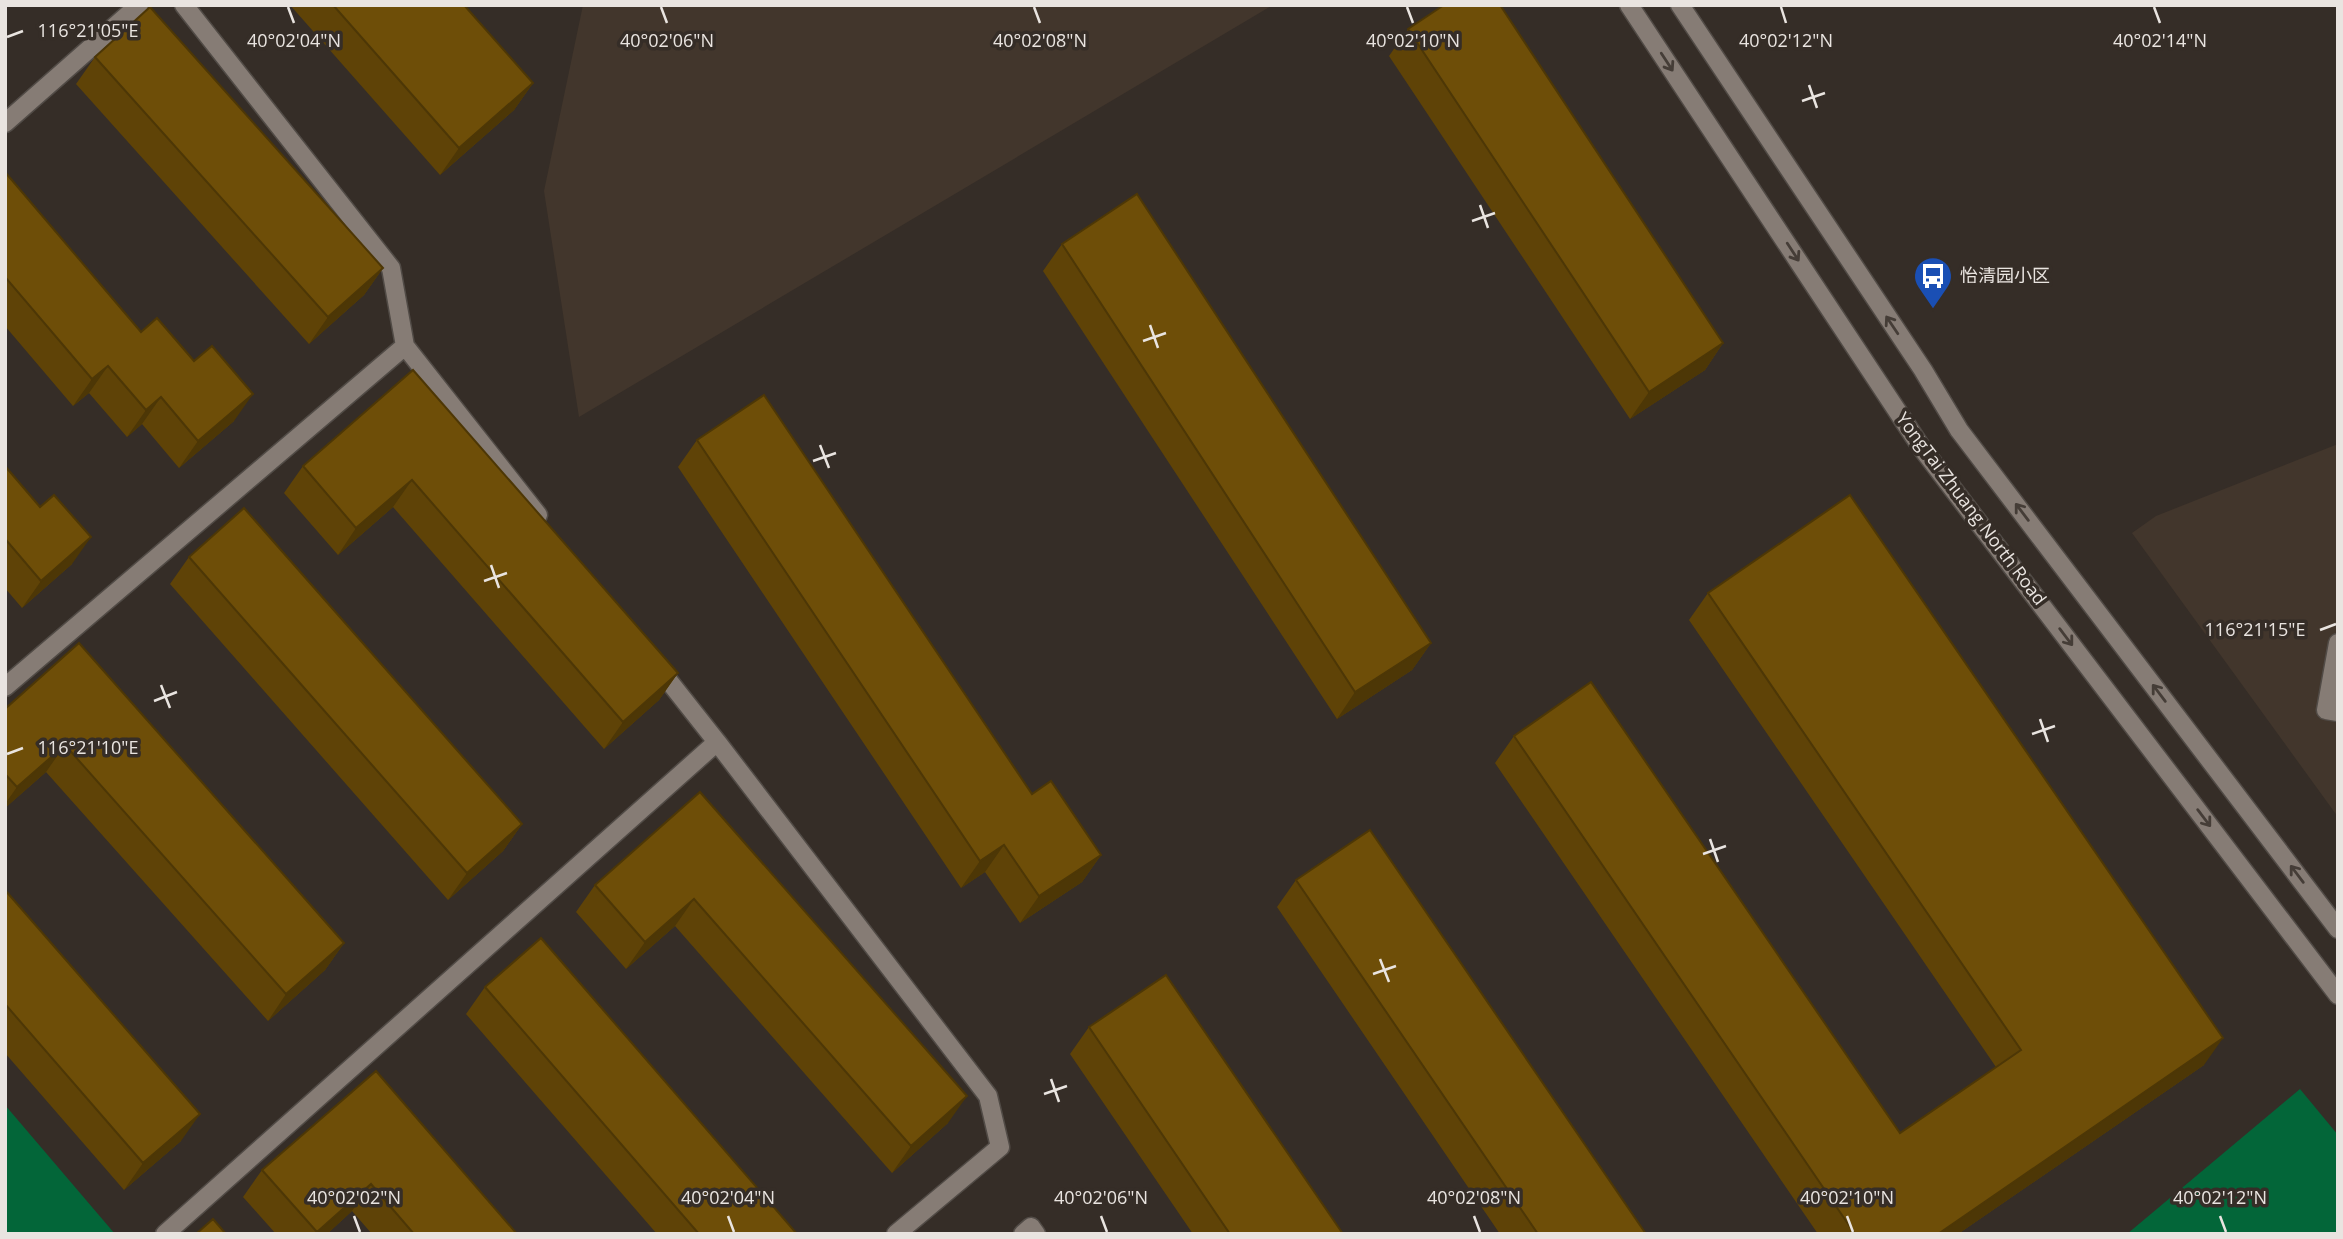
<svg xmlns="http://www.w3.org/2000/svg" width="2343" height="1239" font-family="'Open Sans','Noto Sans SC',sans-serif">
	<rect width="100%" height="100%" fill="#352d27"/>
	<!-- built -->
	<path fill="#42362c" d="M583,5H1273L579,417L544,191Z
		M2338,444V817L2132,533L2156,516Z"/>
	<!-- green -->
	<path fill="#036639" d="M2300,1089L2338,1135V1234H2127Z
		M5,1105L115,1234H5Z"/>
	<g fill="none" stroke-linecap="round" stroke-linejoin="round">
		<defs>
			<path id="minor" d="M1629,5L1921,447L2338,995
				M1680,5L1923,370L1959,430L2338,929
				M5,123L139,5
				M405,346L538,515
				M2338,643L2326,710L2338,712
				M5,687L405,346L391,268L184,5
				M717,742L988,1096L1000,1147L896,1234
				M165,1234L717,742L657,666
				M1023,1234L1031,1227L1036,1234"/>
		</defs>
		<!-- minor casing -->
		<use href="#minor" stroke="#514b46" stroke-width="21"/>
		<!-- minor -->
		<use href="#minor" stroke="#867c75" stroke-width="18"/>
	</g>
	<!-- wall -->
	<path fill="#5f4307" d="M290,5H464L533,83L514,110L440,175Z
		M1408,29L1723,343L1705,370L1630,419L1389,56Z
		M95,57L383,268L364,295L309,344L76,84Z
		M5,172L141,332L234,421L179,468L142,424L127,437L89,393L73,406L5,326Z
		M1062,244L1431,643L1412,670L1337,719L1043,271Z
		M413,370L678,673L659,700L604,749L393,507L338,555L284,493L303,466Z
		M697,440L1032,794L1101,855L1082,882L1020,923L985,872L961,888L678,467Z
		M5,466L72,564L22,608L5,588Z
		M189,557L522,824L503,851L448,900L170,584Z
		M1708,593L2204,1065L1958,1234H1818L1495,763L1514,736L1900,1133L1996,1067L1689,620Z
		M79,643L344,943L325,970L268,1021L46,772L5,808V709Z
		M700,792L948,1123L892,1173L675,926L626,969L576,912L595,885Z
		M1296,880L1646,1234H1500L1277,907Z
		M5,890L181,1141L124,1190L5,1053Z
		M485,987L797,1234H657L466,1014Z
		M1089,1027L1343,1234H1193L1070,1054Z
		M376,1071L517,1234H372L352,1211L327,1234H276L243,1197L262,1170Z"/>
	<!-- shaded-wall -->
	<path fill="#4d3706" d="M533,83L514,110L440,175L459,148Z
		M383,268L364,295L309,344L328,317Z
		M1723,343L1705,370L1630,419L1649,392Z
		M108,366L89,393L73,406L92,379Z
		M253,394L234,421L179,468L198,441Z
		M161,397L142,424L127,437L146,410Z
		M412,480L393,507L338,555L356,528Z
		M91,537L72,564L22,608L41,581Z
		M1431,643L1412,670L1337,719L1355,692Z
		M678,673L659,700L604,749L623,722Z
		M65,745L46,772L5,808V804L17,787Z
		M522,824L503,851L448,900L467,873Z
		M1004,845L985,872L961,888L980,861Z
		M1101,855L1082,882L1020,923L1039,896Z
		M694,899L675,926L626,969L645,942Z
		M344,943L325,970L268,1021L286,994Z
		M2223,1038L2204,1065L1958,1234H1938Z
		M967,1096L948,1123L892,1173L911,1146Z
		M200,1114L181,1141L124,1190L143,1163Z
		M371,1184L352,1211L327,1234H315Z"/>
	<!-- building -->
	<path fill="#6e4e08" stroke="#4d3706" stroke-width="2" d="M333,5H464L533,83L459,148Z
		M1444,5H1500L1723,343L1649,392L1408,29Z
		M150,7L383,268L328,317L95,57Z
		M5,172L141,332L157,318L194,361L212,346L253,394L198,441L161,397L146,410L108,366L92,379L5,277Z
		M1137,194L1431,643L1355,692L1062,244Z
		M413,370L678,673L623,722L412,480L356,528L303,466Z
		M764,395L1032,794L1051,781L1101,855L1039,896L1004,845L980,861L697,440Z
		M5,466L40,507L54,495L91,537L41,581L7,541L5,543Z
		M1850,495L2223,1038L1938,1234H1855L1514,736L1591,682L1900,1133L2021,1050L1708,593Z
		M244,508L522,824L467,873L189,557Z
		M79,643L344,943L286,994L65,745L17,787L5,774V709Z
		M700,792L967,1096L911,1146L694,899L645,942L595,885Z
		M1370,830L1646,1234H1538L1296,880Z
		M5,890L200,1114L143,1163L5,1004Z
		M541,938L797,1234H699L485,987Z
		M1166,975L1343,1234H1230L1089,1027Z
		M376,1071L517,1234H414L371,1184L317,1232L262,1170Z
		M213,1219L226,1234H196Z"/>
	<!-- one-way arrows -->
	<defs><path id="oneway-shaft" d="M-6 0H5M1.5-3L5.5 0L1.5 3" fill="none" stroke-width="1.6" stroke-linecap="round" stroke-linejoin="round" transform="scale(1.75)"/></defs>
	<g stroke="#453d37">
		<use href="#oneway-shaft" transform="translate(1667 62) rotate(57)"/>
		<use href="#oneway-shaft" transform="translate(1793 252) rotate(57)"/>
		<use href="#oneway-shaft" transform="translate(1892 325) rotate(-124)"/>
		<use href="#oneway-shaft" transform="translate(2022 512) rotate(-127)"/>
		<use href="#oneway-shaft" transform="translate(2066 637) rotate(53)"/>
		<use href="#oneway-shaft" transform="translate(2159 693) rotate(-127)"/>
		<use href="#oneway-shaft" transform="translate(2204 818) rotate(53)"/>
		<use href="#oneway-shaft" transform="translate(2297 874) rotate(-127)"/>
	</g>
	<!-- ticks -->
	<path fill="none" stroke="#e9e4e0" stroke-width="2.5" d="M288,7L294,23M661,7L667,23M1034,7L1040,23M1407,7L1413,23M1781,7L1786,23M2154,7L2160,23M7,37L23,31M1809,85L1817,108M1802,101L1825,93M1480,205L1488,228M1472,221L1495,213M1150,325L1158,348M1143,341L1166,333M820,445L829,468M813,461L836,453M491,565L499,588M484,581L507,573M2320,630L2336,624M161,685L170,708M154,701L177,692M2040,719L2048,742M2032,734L2055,726M7,754L23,748M1710,839L1718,862M1703,854L1726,846M1380,959L1389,982M1373,974L1396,966M1051,1079L1059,1102M1044,1094L1067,1086M354,1216L360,1232M728,1216L734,1232M1101,1216L1107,1232M1474,1216L1480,1232M1847,1216L1853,1232M2220,1216L2226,1232"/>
	<!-- icons -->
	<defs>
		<symbol id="bus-pin" viewBox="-11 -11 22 30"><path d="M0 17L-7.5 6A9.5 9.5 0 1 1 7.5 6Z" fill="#1a4fb4" stroke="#352d27"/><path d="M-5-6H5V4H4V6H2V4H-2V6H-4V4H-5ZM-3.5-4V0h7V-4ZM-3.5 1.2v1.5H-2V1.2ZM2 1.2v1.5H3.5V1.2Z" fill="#fff"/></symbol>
	</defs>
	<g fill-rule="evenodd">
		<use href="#bus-pin" x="1911" y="254" width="44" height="60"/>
	</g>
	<g text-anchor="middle" stroke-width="7" stroke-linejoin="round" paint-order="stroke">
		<!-- poi labels -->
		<g font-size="18" fill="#e9e4e0" stroke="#352d27" text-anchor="start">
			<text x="1960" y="282">怡清园小区</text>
		</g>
		<!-- street labels -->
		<g font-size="18" fill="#e9e4e0" stroke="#352d27">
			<text transform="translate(1971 509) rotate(53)" y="6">YongTai Zhuang North Road</text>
		</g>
	</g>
	<g font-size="18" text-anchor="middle" fill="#e9e4e0" stroke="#352d27" stroke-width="7" stroke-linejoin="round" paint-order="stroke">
		<text x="88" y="37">116°21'05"E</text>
		<text x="294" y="47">40°02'04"N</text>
		<text x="667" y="47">40°02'06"N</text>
		<text x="1040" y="47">40°02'08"N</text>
		<text x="1786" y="47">40°02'12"N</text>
		<text x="2160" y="47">40°02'14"N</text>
		<text x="1413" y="47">40°02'10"N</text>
		<text x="2255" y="636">116°21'15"E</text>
		<text x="88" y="754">116°21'10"E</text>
		<text x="354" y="1204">40°02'02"N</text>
		<text x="728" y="1204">40°02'04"N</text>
		<text x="1101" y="1204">40°02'06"N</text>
		<text x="1474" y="1204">40°02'08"N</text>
		<text x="1847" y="1204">40°02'10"N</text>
		<text x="2220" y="1204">40°02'12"N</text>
	</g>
	<!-- border -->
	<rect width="2343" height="1239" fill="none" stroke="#e9e4e0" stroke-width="14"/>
</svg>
